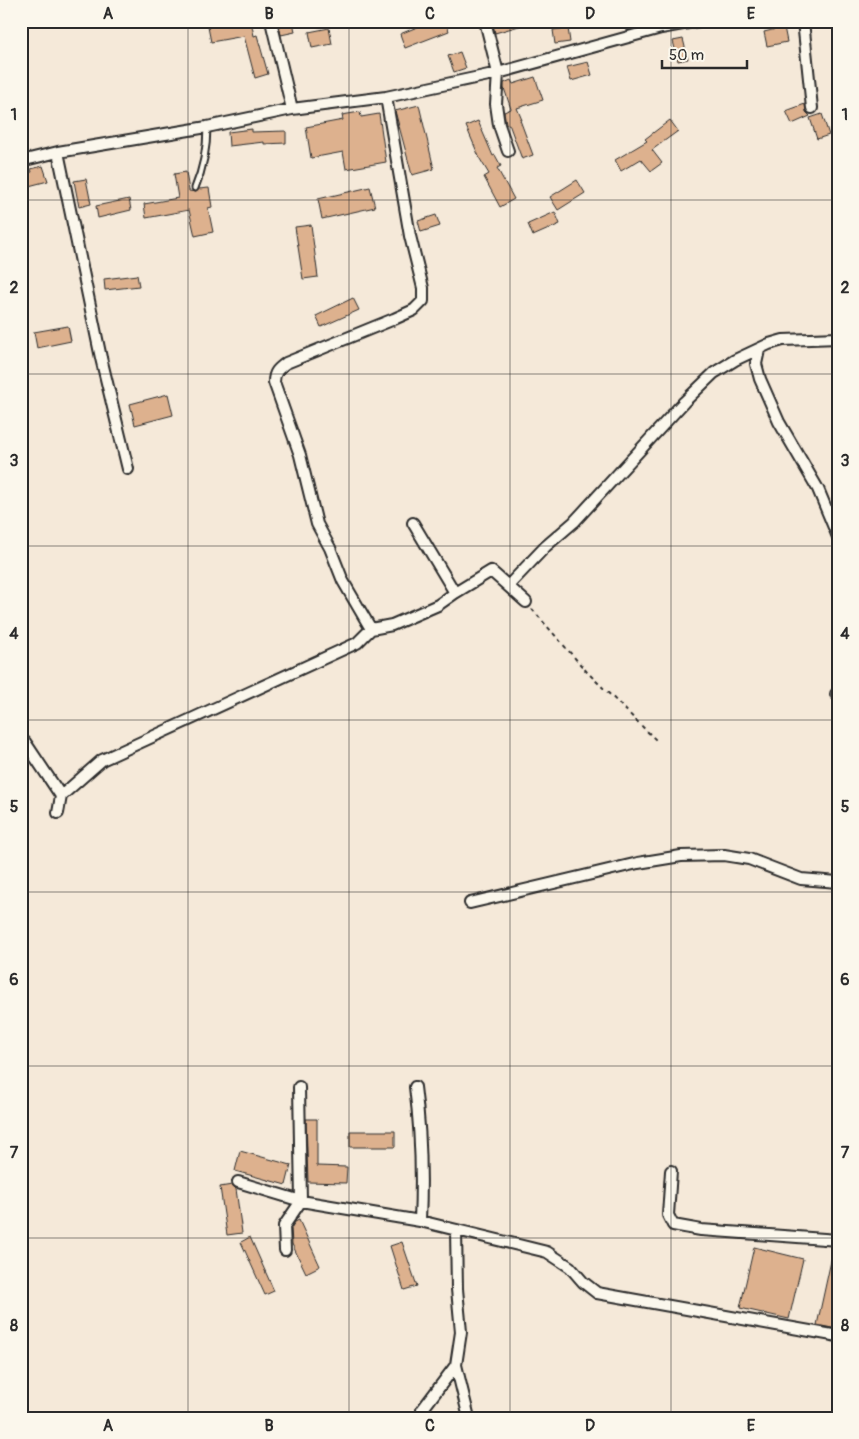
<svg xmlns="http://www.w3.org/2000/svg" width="859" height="1439" font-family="Pangolin,sans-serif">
	<rect width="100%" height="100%" fill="#f5e9d9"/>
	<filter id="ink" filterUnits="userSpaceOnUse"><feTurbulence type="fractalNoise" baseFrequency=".02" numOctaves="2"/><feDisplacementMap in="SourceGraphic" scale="10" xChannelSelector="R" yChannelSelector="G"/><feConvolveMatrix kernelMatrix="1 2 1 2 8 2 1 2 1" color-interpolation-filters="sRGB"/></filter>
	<g filter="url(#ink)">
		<!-- building -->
		<path fill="#ddb18e" stroke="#2b2b2b" d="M241,21H251L254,36L257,35L268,74L255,78L244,36L211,42L208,27Z
			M278,21H293L295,32L281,35Z
			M432,21H445L449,31L405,48L400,34Z
			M492,21H525L526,24L495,33Z
			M626,21H638L639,27L628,30Z
			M784,27L787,42L767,46L764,32Z
			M329,28L332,44L312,48L309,32Z
			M568,28L570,42L555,44L553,30Z
			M683,39L688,59L678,61L673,41Z
			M460,52L466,68L454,72L448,56Z
			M588,62L592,75L571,81L567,67Z
			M535,77L543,100L517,108L522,120H520L533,155L522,159L509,124L506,125V123L504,112L511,109L504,88V83L511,80L513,84Z
			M805,104L806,112L810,116L792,124L786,111Z
			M419,105L434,169L412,175L395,111Z
			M360,112L361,117L379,114L386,162L346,169L343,152L311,158L306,127L343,120L342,115Z
			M822,114L829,135L817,139L810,118Z
			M670,120L678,131L652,150L662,163L651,171L641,159L621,171L615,160L647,141L645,139Z
			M478,121L493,156L495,155L501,166L497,168L514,199L500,207L484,177L489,174L480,159L466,126Z
			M252,129V132L286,131V143L264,144V142L229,146L228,132Z
			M43,166L48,181L21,188V174L32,172L31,169Z
			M186,172L189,191L196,192L199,189L209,188L212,207L208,208L213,232L195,236L189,210L146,218L144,204L178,198L174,174Z
			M86,179L91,204L79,207L74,181Z
			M577,180L585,193L558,210L550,197Z
			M370,187L375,207L322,219L318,199Z
			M129,199L131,210L98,218L96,206Z
			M555,212L560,224L533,236L528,224Z
			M436,215L440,226L421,232L418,221Z
			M311,225L318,277L303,279L295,227Z
			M137,275L139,286L105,290L104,279Z
			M353,298L359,310L321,327L316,316Z
			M68,326L71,341L37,348L34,332Z
			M168,394L173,415L135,425L130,404Z
			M306,1119H317V1166L347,1167L346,1183L308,1182Z
			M350,1131H395V1147H350Z
			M240,1151L291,1165L286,1185L235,1171Z
			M232,1185L236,1189L242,1233L227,1235L220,1187Z
			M299,1220L320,1266L306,1273L292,1244L291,1228L295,1222Z
			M250,1237L274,1291L265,1295L241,1242Z
			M402,1242L417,1286L404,1290L390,1246Z
			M754,1247L803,1259L789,1319L740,1308Z
			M834,1247H838L837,1329L817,1325Z"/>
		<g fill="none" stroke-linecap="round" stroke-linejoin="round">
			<defs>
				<path id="lane" d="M195,188C203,169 207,148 207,127"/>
				<path id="street" d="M271,21L292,109
					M485,21L498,73L496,104L499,125L508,151
					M803,21L812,108
					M58,152L101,358L128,469
					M21,161L58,152L207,127L292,109L386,97L498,73L661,28L699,21
					M759,350L756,364L760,379L779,422L818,489L838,537
					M413,523L455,593
					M508,586L526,602
					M371,629L343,581L330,548L317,524L300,455L274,382C274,372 278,369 286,363L394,319L414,310L423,301V288L410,236L386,97
					M836,694H838
					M25,742L61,796
					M58,813L61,796L102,760L357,643L371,629L392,625L438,605L455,593L491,571L508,586L546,546L574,522L684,402L714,373L735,360L769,344L783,340L838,338
					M470,903L638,863L681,856L724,855L749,859L801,879L838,882
					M415,1087C421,1132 422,1176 420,1221
					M671,1171L668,1215L673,1225L701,1230L838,1240
					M238,1182L301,1201L299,1087
					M285,1250L284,1226L301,1201L420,1221L547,1252L570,1267L583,1282L597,1293L838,1336
					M456,1365L469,1418
					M422,1410L456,1365L461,1332L457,1289L456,1230"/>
			</defs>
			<!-- lane casing -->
			<use href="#lane" stroke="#2b2b2b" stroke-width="9"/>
			<!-- street casing -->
			<use href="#street" stroke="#2b2b2b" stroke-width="14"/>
			<!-- path -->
			<path stroke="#2b2b2b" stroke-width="2" stroke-dasharray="4 4" stroke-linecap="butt" d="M532,609L587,672L658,742"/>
			<!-- lane -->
			<use href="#lane" stroke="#fbf7ec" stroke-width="5"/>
			<!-- street -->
			<use href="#street" stroke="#fbf7ec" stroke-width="10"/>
		</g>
	</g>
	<!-- grid -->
	<path fill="none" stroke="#2b2b2b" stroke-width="1" stroke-opacity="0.55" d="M188,21V1418M349,21V1418M510,21V1418M671,21V1418M21,200H838M21,374H838M21,546H838M21,720H838M21,892H838M21,1066H838M21,1238H838"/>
	<!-- margin -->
	<rect width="859" height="1439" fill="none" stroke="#fbf7ec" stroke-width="55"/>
	<!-- scale -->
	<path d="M662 60v8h85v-8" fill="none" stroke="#2b2b2b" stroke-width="2.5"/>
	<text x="669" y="60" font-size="15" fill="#2b2b2b" stroke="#fbf7ec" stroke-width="4" paint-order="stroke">50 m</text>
	<rect x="28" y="28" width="804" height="1384" fill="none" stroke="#2b2b2b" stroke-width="2"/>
	<g font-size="16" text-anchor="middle" font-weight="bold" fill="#2b2b2b">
		<text x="108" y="19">A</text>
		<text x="269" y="19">B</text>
		<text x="430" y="19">C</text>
		<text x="590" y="19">D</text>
		<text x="751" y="19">E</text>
		<text x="14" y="120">1</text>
		<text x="845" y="120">1</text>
		<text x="14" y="293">2</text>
		<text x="845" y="293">2</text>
		<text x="14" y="466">3</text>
		<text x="845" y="466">3</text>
		<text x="14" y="639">4</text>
		<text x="845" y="639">4</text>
		<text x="14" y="812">5</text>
		<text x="845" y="812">5</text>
		<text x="14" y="985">6</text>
		<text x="845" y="985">6</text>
		<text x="14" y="1158">7</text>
		<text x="845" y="1158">7</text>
		<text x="14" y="1331">8</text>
		<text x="845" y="1331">8</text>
		<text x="108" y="1431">A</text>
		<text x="269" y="1431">B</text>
		<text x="430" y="1431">C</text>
		<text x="590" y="1431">D</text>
		<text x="751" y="1431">E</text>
	</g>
</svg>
